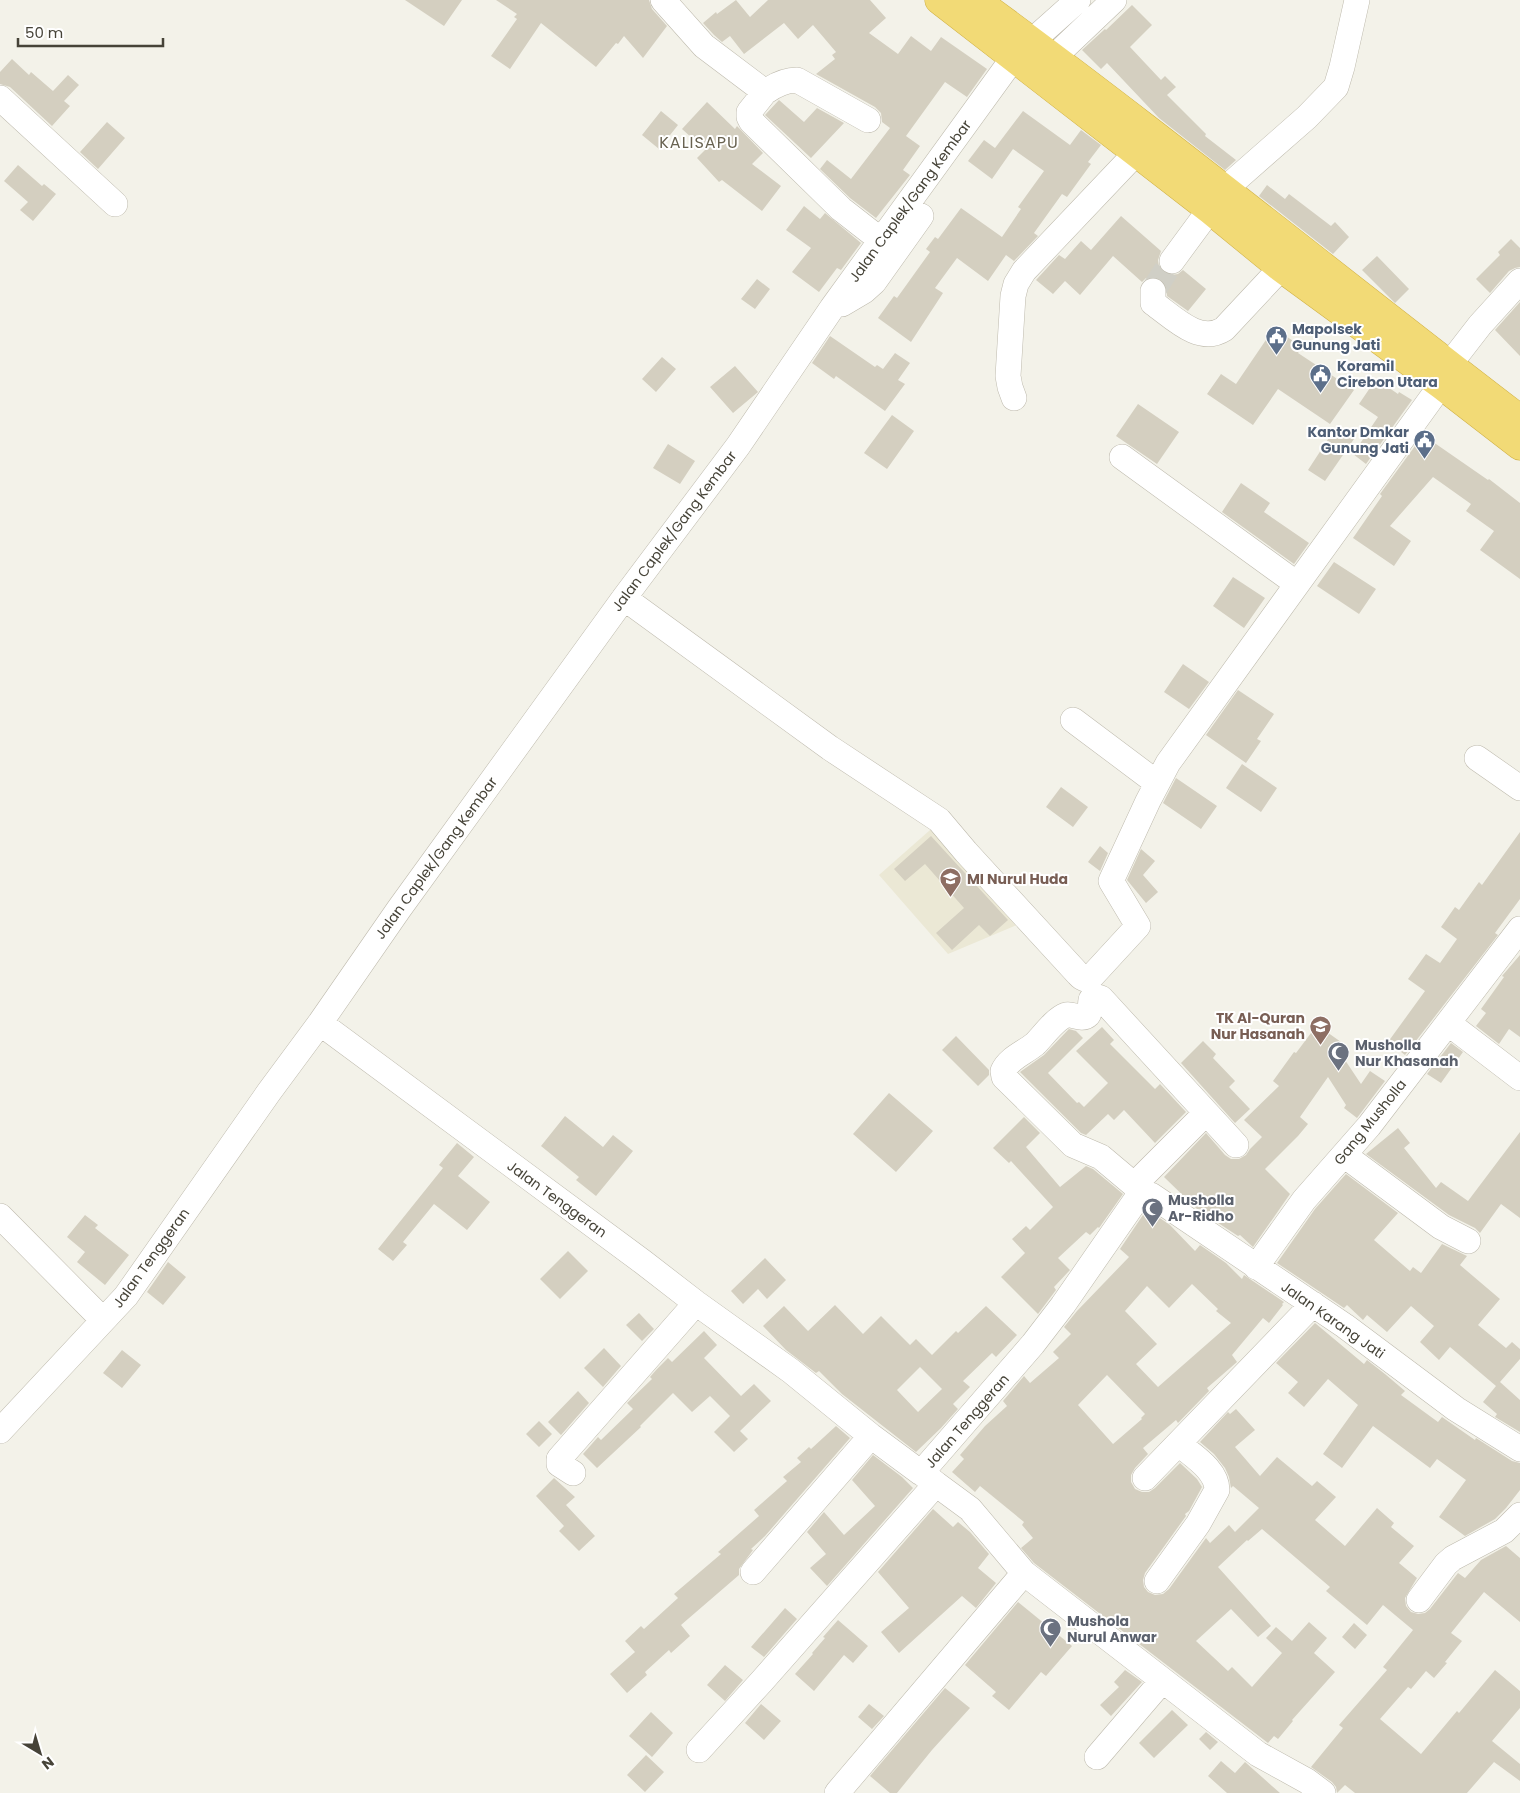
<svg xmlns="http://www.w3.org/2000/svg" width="1520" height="1793" font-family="Poppins,sans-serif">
	<rect width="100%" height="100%" fill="#f3f2e9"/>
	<!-- education -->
	<path fill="#ebe8d5" d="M938,823L1024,922L948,954L879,875Z"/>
	<!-- building -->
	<path fill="#d4cfc0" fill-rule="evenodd" d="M405,0H462L444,26Z
		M496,0H649L652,9L667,26L643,58L624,36L618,44L616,43L596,67L541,23L510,69L491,56L517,19L514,17L517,14Z
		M736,0L750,17L768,0H870L886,18L869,33L898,54L911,36L931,51L941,37L987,69L967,97L945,82L906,136L920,146L903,170L910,175L876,218L850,198L820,169L827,160L851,179L890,128L882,122L881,113L875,107L816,74L835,59L832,55L836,52L813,25L798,39L784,23L744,54L730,36L722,42L714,35L703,23L716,12L717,14Z
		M1132,5L1152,25L1130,47L1161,80L1165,76L1176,87L1167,95L1206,134L1205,136L1236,160L1225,170L1159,118L1107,63L1101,69L1082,50L1105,29L1106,30Z
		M12,59L29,75L31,72L53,91L68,75L79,85L64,101L70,106L52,126L10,87L0,84V72Z
		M779,100L804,122L817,108L844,123L811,158L765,115Z
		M707,102L735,129L737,126L763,153L752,164L781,186L762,211L722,180L719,182L697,158L705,150L682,129Z
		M661,111L678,125L659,149L642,135Z
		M1023,111L1070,145L1081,130L1101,145L1088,162L1091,164L1067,197L1062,194L1034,233L1038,236L1014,261L1006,255L988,281L957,258L935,288L943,293L911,342L878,318L894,296L897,298L930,252L926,249L935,237L938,239L961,208L1002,237L1021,209L1018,207L1044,171L1013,149L992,179L968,161L984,140L995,148Z
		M107,122L125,138L98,169L80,152Z
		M18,165L42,186L44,184L56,194L33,221L20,210L28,202L4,181Z
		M1267,185L1285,199L1289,194L1331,226L1335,222L1349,237L1333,254L1259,196Z
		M804,206L820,219L825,213L861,243L841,270L837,268L819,292L792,272L811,248L786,230Z
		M1121,216L1161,251L1158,260L1159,267L1163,272L1171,275L1178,274L1183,270L1206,289L1188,311L1167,296L1166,284L1161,279L1153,277L1146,278L1142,282L1113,256L1080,295L1065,281L1053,294L1036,280L1059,255L1065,259L1081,241L1091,250Z
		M1511,239L1520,248V267L1515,268L1509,271L1490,293L1476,279L1500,255L1498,252Z
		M1377,256L1409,289L1395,303L1362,270Z
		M757,279L770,289L755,309L741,299Z
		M1520,302V356L1495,330Z
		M1274,328L1302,347L1298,353L1354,390L1330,424L1278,389L1253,425L1207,394L1221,374L1236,384Z
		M830,336L875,367L877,365L883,369L895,353L910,363L898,380L905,384L885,411L836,376L834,379L812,363Z
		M662,357L676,369L656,392L642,379Z
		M735,366L758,392L733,413L710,387Z
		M1376,379L1398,394L1399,392L1412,400L1366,464L1353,454L1378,417L1359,404Z
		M1138,404L1179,432L1157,464L1116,436Z
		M892,415L914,431L887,469L864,453Z
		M1336,427L1354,439L1325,481L1308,470Z
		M1423,435L1488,480L1489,479L1520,503V579L1480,550L1494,531L1466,511L1471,504L1433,477L1390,526L1411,541L1394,566L1353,538L1382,496L1380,494Z
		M668,444L695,461L680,484L653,468Z
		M1241,483L1270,503L1264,512L1309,543L1294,564L1222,512Z
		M1334,562L1376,589L1359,614L1317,586Z
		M1233,577L1265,598L1244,628L1213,606Z
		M1183,664L1209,682L1189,709L1164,692Z
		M1238,690L1274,714L1257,739L1261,741L1246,763L1206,735Z
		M1242,764L1277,788L1261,812L1226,788Z
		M1176,778L1217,806L1201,829L1163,803Z
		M1061,787L1088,807L1073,827L1046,807Z
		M1520,832V899L1495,933L1498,935L1405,1055L1388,1042L1425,991L1408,979L1426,954L1440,963L1457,939L1441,927L1455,907L1459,910L1479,882L1482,885Z
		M931,836L1008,920L990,936L979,925L952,950L936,933L964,908L925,864L905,881L894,869Z
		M1100,846L1108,853L1100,871L1088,862Z
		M1141,849L1155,861L1143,875L1158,892L1146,903L1127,880Z
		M1520,955V1037L1509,1029L1499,1044L1476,1026L1486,1013L1481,1009L1504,977L1502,976Z
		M1317,1025L1341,1042L1337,1048L1361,1084L1370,1071L1385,1081L1357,1118L1344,1108L1346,1105L1328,1077L1300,1117L1308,1124L1298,1136L1265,1169L1290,1194L1253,1247L1240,1235L1238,1236L1197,1209L1164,1177L1206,1133L1225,1155L1231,1159H1239L1246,1155L1250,1149L1262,1137L1244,1120L1279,1086L1273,1081L1294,1052L1296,1053Z
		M1102,1027L1114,1040L1110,1044L1155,1089L1160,1084L1186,1112L1155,1143L1124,1110L1114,1120L1108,1114L1086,1135L1081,1133L1020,1072L1044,1055L1067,1031L1069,1029L1076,1031L1083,1038L1048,1073L1077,1103L1079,1102L1084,1107L1108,1083L1076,1051Z
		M956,1036L989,1070V1075L978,1086L942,1050Z
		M1203,1041L1216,1054L1213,1058L1235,1081L1229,1087L1250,1109L1235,1123L1181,1063Z
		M1451,1043L1463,1052L1441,1083L1427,1074Z
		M889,1093L933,1131L896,1172L853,1134Z
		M565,1116L603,1147L613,1135L633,1151L596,1196L576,1180L579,1177L541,1146Z
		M1024,1117L1040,1133L1026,1147L1060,1187L1086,1166L1093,1169L1123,1194L1099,1228L1098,1227L1090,1235L1086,1232L1058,1258L1070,1270L1054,1287L1056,1290L1038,1314L1001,1277L1025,1253L1012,1239L1026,1226L1030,1230L1053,1207L1011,1161L1009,1163L993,1148Z
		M1398,1128L1410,1143L1404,1148L1436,1188L1441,1182L1468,1201L1520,1132V1218L1501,1204L1480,1233L1475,1228L1449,1215L1366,1154Z
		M457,1143L474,1157L458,1176L490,1202L467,1230L434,1204L403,1242L407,1245L393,1261L378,1249L443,1168L439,1165Z
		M1346,1174L1398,1213L1374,1240L1410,1271L1413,1267L1421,1273L1442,1244L1467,1256L1460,1265L1500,1299L1478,1325L1506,1348L1512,1342L1520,1349V1359L1500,1382L1520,1400V1432L1495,1417L1497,1414L1483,1402L1496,1386L1450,1347L1439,1360L1420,1342L1434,1326L1411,1306L1387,1332L1367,1315L1363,1320L1347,1305L1344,1308L1277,1263L1315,1209Z
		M1145,1212L1148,1215L1151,1212L1170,1225L1195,1251L1200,1245L1226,1263L1242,1279L1244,1275L1284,1302L1282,1304L1283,1305L1269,1323L1263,1318L1232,1355L1237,1362L1207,1388L1209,1391L1178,1423L1176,1420L1143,1448L1148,1454L1135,1468L1131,1475V1482L1135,1489L1142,1492H1149L1155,1488L1180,1463L1197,1479L1202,1487L1189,1511L1185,1514L1186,1516L1145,1573L1143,1580L1144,1587L1148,1592L1155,1595L1163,1594L1169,1589L1206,1538L1210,1543L1229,1525L1235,1532L1259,1508L1233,1486L1231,1488L1229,1477L1225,1468L1214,1454L1200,1442L1228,1412L1230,1414L1236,1409L1255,1430L1235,1447L1260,1476L1277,1457L1312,1486L1317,1481L1336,1497L1315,1520L1345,1546L1377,1508L1394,1523L1391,1527L1414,1546L1399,1563L1417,1578L1405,1598L1406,1606L1411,1612L1418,1614L1425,1613L1430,1609L1458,1573L1465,1578L1481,1560L1506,1546L1520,1558V1622L1484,1592L1451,1633L1462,1641L1445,1662L1447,1663L1434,1678L1426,1671L1411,1689L1408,1687L1380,1719L1421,1754L1457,1711L1459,1713L1495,1670L1520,1691V1708L1492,1741L1520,1764V1781L1494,1762L1467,1793H1355L1345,1785L1337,1793L1336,1787L1332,1782L1311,1767L1343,1728L1339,1725L1387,1670L1383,1667L1413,1630L1383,1605L1367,1625L1326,1591L1330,1587L1262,1529L1248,1541L1247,1540L1218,1567L1271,1626L1258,1637L1231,1609L1196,1641L1228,1671L1232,1667L1252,1687L1282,1653L1266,1638L1276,1627L1292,1641L1309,1622L1327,1638L1314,1653L1335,1672L1292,1720L1293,1721L1278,1739L1274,1736L1268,1743L1034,1563L1021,1548L1033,1538L1022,1525L1024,1522L980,1486L975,1492L952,1472L964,1459L960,1455L985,1426L1007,1406L1003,1401L1024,1376L1030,1383L1059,1358L1053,1352L1071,1334L1064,1327L1077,1311L1129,1257L1120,1249ZM1192,1284L1218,1309L1216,1311L1231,1323L1158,1387L1136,1364L1157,1344L1125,1311L1147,1286L1169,1308ZM1107,1375L1145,1414L1141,1418L1142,1419L1113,1444L1078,1405Z
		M85,1215L98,1225L95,1228L129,1255L105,1285L77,1262L85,1252L67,1237Z
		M568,1251L588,1271L560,1299L540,1279Z
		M765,1258L786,1280L767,1299L758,1289L743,1304L731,1291Z
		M168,1262L186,1277L163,1305L147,1292Z
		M835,1305L863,1334L881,1316L910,1345L916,1339L932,1355L956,1331L958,1333L986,1306L1017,1335L996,1357L992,1353L963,1381L970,1387L953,1404L958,1409L941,1428L916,1452L842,1394L819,1371L816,1373L786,1350L763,1326L784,1306L808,1331ZM920,1367L942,1389L918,1412L897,1390Z
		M639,1313L654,1329L642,1341L626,1325Z
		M1315,1323L1364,1364L1367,1360L1385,1374L1405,1391L1401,1395L1438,1422L1442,1417L1475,1440L1476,1438L1512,1461L1520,1463V1490L1506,1508L1495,1519L1465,1536L1439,1517L1466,1480L1437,1459L1430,1468L1373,1426L1342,1468L1323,1454L1358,1405L1328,1379L1304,1407L1288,1393L1298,1382L1276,1363Z
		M704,1331L717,1345L704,1358L741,1396L754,1384L771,1401L740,1431L748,1439L734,1452L714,1432L730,1416L710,1396L692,1412L673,1393L640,1426L641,1427L597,1468L583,1454L598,1437L601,1440L633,1409L627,1403L652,1379L650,1377L657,1369L668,1358L672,1362Z
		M604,1348L621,1366L603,1387L584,1368Z
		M122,1350L141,1365L122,1388L103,1373Z
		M578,1391L589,1403L561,1435L548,1422Z
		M539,1421L552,1434L539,1447L526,1434Z
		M836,1426L850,1438L765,1536L751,1549L753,1550L739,1569V1575L681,1625L690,1636L671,1653L669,1650L645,1672L647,1675L627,1693L610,1674L635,1652L625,1641L641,1626L644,1629L678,1598L674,1594L721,1554L718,1552L759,1516L754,1510L787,1481L783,1477L801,1462L797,1458L809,1447L811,1449Z
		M873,1455L902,1477L913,1488L827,1586L810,1568L826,1554L807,1532L824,1512L844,1535L875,1506L852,1480Z
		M554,1478L575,1497L566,1505L595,1536L579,1551L559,1531L564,1526L536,1496Z
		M933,1509L953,1527L958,1522L970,1532L989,1554L978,1568L996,1583L976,1608L962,1596L899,1653L881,1632L909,1608L878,1572Z
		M1018,1602L1072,1646L1046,1676L1041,1672L1009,1710L992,1696L996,1692L965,1665Z
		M785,1608L797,1619L764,1657L751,1647Z
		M838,1620L868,1646L853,1663L844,1655L814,1691L795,1674L813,1654L812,1653L825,1638L823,1637Z
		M1354,1623L1367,1635L1355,1649L1342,1637Z
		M725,1665L743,1680L725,1701L707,1685Z
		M1125,1670L1142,1682L1111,1716L1100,1705L1119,1687L1114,1682Z
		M945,1688L970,1708L932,1750L897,1793H890L870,1776Z
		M761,1704L781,1721L764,1740L745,1723Z
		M869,1704L884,1716L872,1729L858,1717Z
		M1172,1710L1188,1725L1154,1758L1139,1743Z
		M651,1712L673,1733L652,1757L629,1736Z
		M1206,1732L1218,1742L1210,1750L1199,1739Z
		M646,1755L664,1772L645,1792L627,1775Z
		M1221,1761L1235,1773L1245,1762L1280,1793H1227L1208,1776Z"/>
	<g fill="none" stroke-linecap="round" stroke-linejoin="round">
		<!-- minor-tunnel -->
		<path stroke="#d0cfc6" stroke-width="25" stroke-dasharray="25 12" stroke-linecap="butt" d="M1153,291L1172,261"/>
		<defs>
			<path id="minor" d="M663,0L704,46L765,92L749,112V117L751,121L841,209L882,241
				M1032,41L1078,0
				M1054,57L1114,0
				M765,92C775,85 785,80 797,80L868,120
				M0,98L115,204
				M1172,261L1225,189L1307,117L1336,87L1342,67L1357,0
				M1153,291V303C1173,317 1199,345 1224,329L1281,268L1293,253
				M842,304L864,291L874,282L921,216
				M1449,365L1480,325L1520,281
				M1014,398L1010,387L1008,376L1013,296L1016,284L1024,271L1136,153
				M1122,457L1297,584
				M624,598L830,748L939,820L966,852L1078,974L1081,977L1085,979L1092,976L1138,926L1111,881L1148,801L1168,763L1441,385
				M1073,720L1157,783
				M1477,758L1520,788
				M320,1023L643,1262L696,1303L791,1371L871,1436L921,1473L1033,1344L1063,1305L1138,1197L1145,1194
				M1448,1023L1520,1078
				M1236,1145L1101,998L1098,997L1091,1000C1090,1005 1091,1011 1088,1015C1082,1021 1072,1013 1066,1015C1055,1019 1043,1036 1035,1044C1024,1053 1009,1058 1003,1071L1004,1077L1073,1145L1101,1157L1145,1194L1151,1195L1345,1326L1456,1409L1520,1449
				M1344,1155L1441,1227L1468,1241
				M1134,1185L1206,1113
				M0,1216L103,1320
				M1256,1267L1304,1200L1369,1126L1520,929
				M0,1431L126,1296L269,1092L320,1023L399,909L624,598L738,446L832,308L1014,57L1023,41
				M573,1473L559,1464V1459L696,1303
				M1145,1478L1313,1304
				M753,1572L871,1436
				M1024,1573L1258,1754L1307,1781L1323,1793
				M1157,1581L1198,1524L1217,1490C1217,1470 1193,1456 1179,1444
				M1419,1600L1446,1564L1453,1558L1504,1531L1520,1515
				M699,1750L762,1681L936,1484L923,1474
				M1097,1757L1162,1681
				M837,1793L1024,1573L970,1509L936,1484"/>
			<path id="highway" d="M939,0L1210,210L1281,268L1441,385L1520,446
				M976,0C1161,135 1338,280 1520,419"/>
		</defs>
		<!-- minor casing -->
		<use href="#minor" stroke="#bebaad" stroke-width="26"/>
		<!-- highway casing -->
		<use href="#highway" stroke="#d0b146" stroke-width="29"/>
		<!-- minor -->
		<use href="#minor" stroke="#fff" stroke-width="25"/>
		<!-- highway -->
		<use href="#highway" stroke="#f2da76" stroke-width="28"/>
	</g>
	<!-- icons -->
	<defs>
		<symbol id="civic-pin" viewBox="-11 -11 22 30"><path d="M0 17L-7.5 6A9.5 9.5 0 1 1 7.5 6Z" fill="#5c6f8a" stroke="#fff"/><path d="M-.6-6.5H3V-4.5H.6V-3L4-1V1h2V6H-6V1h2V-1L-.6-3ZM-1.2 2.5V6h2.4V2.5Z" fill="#fff"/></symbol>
		<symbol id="school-pin" viewBox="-11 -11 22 30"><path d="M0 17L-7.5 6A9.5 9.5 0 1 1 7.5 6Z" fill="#8d6e63" stroke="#fff"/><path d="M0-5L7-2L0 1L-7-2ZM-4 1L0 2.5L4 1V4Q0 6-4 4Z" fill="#fff"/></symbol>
		<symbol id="mosque-pin" viewBox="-11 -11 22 30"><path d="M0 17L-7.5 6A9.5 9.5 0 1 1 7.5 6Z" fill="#6b7280" stroke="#fff"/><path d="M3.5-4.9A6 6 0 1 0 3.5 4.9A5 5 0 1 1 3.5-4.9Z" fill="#fff"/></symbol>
	</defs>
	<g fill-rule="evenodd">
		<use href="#civic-pin" x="1264" y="324" width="25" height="34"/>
		<use href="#civic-pin" x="1308" y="362" width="25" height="34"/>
		<use href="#civic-pin" x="1412" y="428" width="25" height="34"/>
		<use href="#school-pin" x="938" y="866" width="25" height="34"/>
		<use href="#school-pin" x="1308" y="1014" width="25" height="34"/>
		<use href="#mosque-pin" x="1326" y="1040" width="25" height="34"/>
		<use href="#mosque-pin" x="1140" y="1196" width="25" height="34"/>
		<use href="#mosque-pin" x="1038" y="1616" width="25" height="34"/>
	</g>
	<g text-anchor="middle" stroke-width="4" stroke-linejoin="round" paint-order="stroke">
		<!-- street labels -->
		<g font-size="14" fill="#464338" stroke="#fff">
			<text transform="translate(910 201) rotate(-54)" y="5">Jalan Caplek/Gang Kembar</text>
			<text transform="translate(674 531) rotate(-53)" y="5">Jalan Caplek/Gang Kembar</text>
			<text transform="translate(436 858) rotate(-54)" y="5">Jalan Caplek/Gang Kembar</text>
			<text transform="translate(1370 1122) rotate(-51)" y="5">Gang Musholla</text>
			<text transform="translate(557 1199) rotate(36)" y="5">Jalan Tenggeran</text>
			<text transform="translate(151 1258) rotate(-54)" y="5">Jalan Tenggeran</text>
			<text transform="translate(1333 1320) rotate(35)" y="5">Jalan Karang Jati</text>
			<text transform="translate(967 1421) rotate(-49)" y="5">Jalan Tenggeran</text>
		</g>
		<!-- service labels -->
		<g font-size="14" font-weight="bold" fill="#4e5e75" stroke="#fff" text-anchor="start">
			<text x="1292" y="334">Mapolsek<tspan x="1292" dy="16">Gunung Jati</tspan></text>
			<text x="1337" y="371">Koramil<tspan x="1337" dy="16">Cirebon Utara</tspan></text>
			<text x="1409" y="437" text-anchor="end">Kantor Dmkar<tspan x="1409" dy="16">Gunung Jati</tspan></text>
		</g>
		<!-- education labels -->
		<g font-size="14" font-weight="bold" fill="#785e54" stroke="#fff" text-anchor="start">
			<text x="967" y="884">MI Nurul Huda</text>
			<text x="1305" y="1023" text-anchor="end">TK Al-Quran<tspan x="1305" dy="16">Nur Hasanah</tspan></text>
		</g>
		<!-- worship labels -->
		<g font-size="14" font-weight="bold" fill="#5b616d" stroke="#fff" text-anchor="start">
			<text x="1355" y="1050">Musholla<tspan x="1355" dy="16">Nur Khasanah</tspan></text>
			<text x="1168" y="1205">Musholla<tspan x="1168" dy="16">Ar-Ridho</tspan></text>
			<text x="1067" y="1626">Mushola<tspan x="1067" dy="16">Nurul Anwar</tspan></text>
		</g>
		<!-- quarter labels -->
		<g font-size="16" letter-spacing="1" fill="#686250" stroke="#fff">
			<text x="699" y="148">KALISAPU</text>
		</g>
	</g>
	<!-- north arrow -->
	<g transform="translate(40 1753) rotate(142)" stroke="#ffffff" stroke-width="4" paint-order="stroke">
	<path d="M0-4L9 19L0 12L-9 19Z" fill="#464338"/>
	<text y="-8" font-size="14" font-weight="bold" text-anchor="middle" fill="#464338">N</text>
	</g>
	<!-- scale -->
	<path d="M18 38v8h145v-8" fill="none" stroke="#464338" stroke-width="2.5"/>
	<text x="25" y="38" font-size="15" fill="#464338" stroke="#ffffff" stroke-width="4" paint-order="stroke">50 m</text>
</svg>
